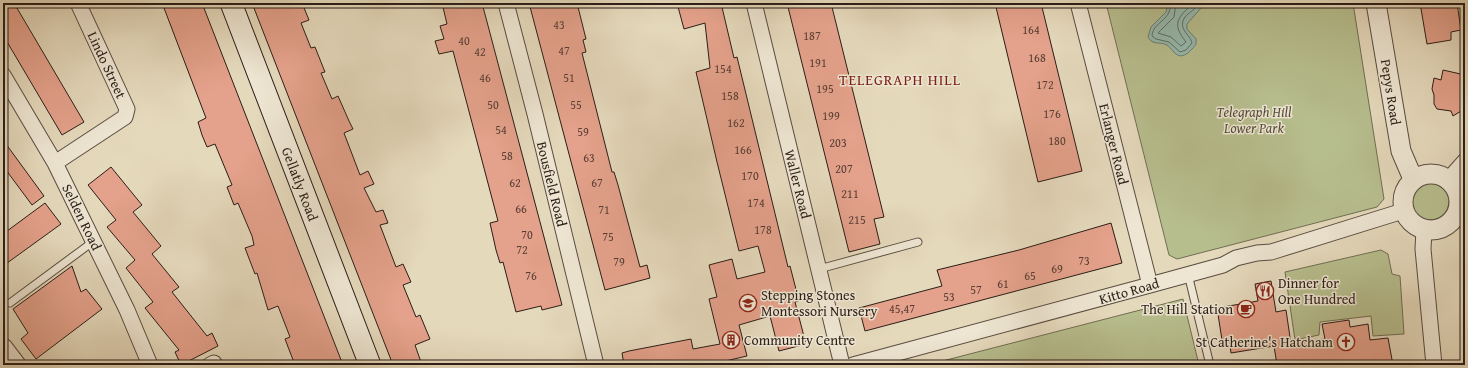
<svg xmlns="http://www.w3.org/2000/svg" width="1468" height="368" font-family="'Gentium Book Plus',serif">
	<rect width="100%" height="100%" fill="#e5d9bc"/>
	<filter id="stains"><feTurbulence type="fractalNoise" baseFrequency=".005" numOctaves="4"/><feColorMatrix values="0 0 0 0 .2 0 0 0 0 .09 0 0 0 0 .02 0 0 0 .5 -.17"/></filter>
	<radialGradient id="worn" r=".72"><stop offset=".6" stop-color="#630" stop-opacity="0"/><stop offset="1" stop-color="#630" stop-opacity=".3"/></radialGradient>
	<!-- green -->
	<path fill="#b7be8e" stroke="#706e52" d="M1106,3H1353L1384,199L1377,207L1177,259L1169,255Z
		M1411 201a19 19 0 1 1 38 0a19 19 0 1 1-38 0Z
		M1381,250L1388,254L1392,274L1400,276L1404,334L1373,336L1371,316L1320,322L1319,335L1295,340L1285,272Z
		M1183,299L1199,365H927Z"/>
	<!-- water -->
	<path fill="#96baae" stroke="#6b7b72" d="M1168,3H1202L1201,8L1187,24V29L1196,39V44C1192,50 1183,60 1176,54C1173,52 1170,47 1167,45C1159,41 1153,46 1148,37L1151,27L1166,12Z"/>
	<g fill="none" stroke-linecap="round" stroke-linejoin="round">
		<!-- shore -->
		<path stroke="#606c62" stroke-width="1" d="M1171,3C1170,23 1153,21 1152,36L1156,39L1169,42L1180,52L1186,50L1192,43C1190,34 1177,29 1185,17C1189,12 1196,10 1198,3
			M1176,3L1174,17L1158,33L1171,37L1181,46L1186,42C1171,23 1178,18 1193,3"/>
	</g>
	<!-- building -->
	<path fill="#e4a18b" stroke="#2a1d17" d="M3,3H14L84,122L62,135L3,35Z
		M176,3H202L343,365H295L285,339L290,337L278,306L268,310L257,273L255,274L245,248L254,245L252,236L238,203L234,205L227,187L232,185L215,144L207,147L202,135L198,122L206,118L164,8Z
		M252,3H302L309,20L301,23L311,48L315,47L325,72L321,73L332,99L338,96L349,121L353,129L344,133L360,175L368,171L374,184L364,188L376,212L383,210L388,223L380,225L396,267L403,264L411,282L403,285L416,317L420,315L430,339L415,345L422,365H393Z
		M442,3H482L562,305L542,310L541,306L516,312L503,262L500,263L496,250L490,223L498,221L453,51L439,54L435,41L444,39L440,26L447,24Z
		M529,3H577L586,39L583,40L586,52L582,53L612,172H614L618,185L640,267L647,265L650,278L605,290Z
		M677,3H721L734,58L737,57L788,267L790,266L799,301L795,302L806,344L779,351L770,316L739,325L747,356L717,363V365H624L622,353L629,351L691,339L693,349L720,344L709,299L717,297L709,265L732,259L737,279L765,272L758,246L739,251L717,162L696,72L710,68L705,23L684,29Z
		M787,3H831L884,217L874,219L880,244L849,252Z
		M995,3H1041L1082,171L1038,182Z
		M1420,3H1457L1461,30L1451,32V40L1427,44Z
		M1443,70L1465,75V104L1463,103L1461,111L1453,116L1451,111L1437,109L1434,104V95L1432,89L1434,78L1441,80Z
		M3,140L44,196L32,205L3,166Z
		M111,167L142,205L133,212L161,246L152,254L179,287L172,292L207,336L212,333L218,346L181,365L175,352L179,350L145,308L153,302L126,268L135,260L107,227L116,220L88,185Z
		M45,203L61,224L3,266V234Z
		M1111,223L1122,263L865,331L859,308L942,286L937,270L1019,250Z
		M72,266L81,292L86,289L102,309L36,359L21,339L28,333L13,309Z
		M1271,281L1276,312L1286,310L1291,344L1325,339L1322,324L1349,320L1350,327L1368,324L1370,340L1388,338L1393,365H1277L1274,346L1231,353L1229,339L1222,340L1217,308L1258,301L1255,284Z"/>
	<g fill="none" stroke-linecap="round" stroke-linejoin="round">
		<defs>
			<path id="service" d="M819,269L918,242
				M1188,274L1210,365
				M10,303L94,241"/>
			<path id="minor" d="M506,3L535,114L596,365
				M754,3L842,365
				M1078,3L1150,285
				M3,75L55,163L127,310L150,365
				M55,163L125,117L127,109L78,3
				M1448,180L1465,161
				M1424,230L1423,249L1434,365
				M210,365L214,363
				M853,365L1150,285L1223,265L1236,258L1257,253L1271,252L1403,211"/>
			<path id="tertiary" d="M1376,3L1401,151L1413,179
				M1403 202a28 28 0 1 1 56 0a28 28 0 1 1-56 0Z
				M3,348L16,365"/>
			<path id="secondary" d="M231,3L370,365"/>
		</defs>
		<!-- service casing -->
		<use href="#service" stroke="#594c40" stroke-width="9"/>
		<!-- minor casing -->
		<use href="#minor" stroke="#594c40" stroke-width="17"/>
		<!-- tertiary casing -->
		<use href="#tertiary" stroke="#594c40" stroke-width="21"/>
		<!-- secondary casing -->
		<use href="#secondary" stroke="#2a1d17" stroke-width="23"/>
		<!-- service -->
		<use href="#service" stroke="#eee6d3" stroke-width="7"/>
		<!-- minor -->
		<use href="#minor" stroke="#eee6d3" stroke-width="15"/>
		<!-- tertiary -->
		<use href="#tertiary" stroke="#eee6d3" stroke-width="19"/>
		<!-- secondary -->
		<use href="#secondary" stroke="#eee6d3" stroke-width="21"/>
	</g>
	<!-- icons -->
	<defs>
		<symbol id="restaurant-ring" viewBox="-11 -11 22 22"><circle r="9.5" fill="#eee6d3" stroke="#8f2418" stroke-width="1.5"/><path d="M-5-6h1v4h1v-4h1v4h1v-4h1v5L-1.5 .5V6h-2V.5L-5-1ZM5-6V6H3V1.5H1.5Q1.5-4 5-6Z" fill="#8f2418"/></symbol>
		<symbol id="school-ring" viewBox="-11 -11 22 22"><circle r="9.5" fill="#eee6d3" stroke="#8f2418" stroke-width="1.5"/><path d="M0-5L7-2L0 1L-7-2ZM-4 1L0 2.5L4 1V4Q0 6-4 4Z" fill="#8f2418"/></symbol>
		<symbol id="cafe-ring" viewBox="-11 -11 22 22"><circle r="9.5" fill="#eee6d3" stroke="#8f2418" stroke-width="1.5"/><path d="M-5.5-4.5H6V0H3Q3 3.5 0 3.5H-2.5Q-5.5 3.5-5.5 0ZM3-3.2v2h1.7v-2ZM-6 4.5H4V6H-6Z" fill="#8f2418"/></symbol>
		<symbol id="building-ring" viewBox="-11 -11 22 22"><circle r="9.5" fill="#eee6d3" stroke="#8f2418" stroke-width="1.5"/><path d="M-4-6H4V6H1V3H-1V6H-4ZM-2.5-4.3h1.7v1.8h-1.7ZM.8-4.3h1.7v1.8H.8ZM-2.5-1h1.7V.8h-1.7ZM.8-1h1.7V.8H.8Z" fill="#8f2418"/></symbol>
		<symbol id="church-ring" viewBox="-11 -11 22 22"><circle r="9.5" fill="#eee6d3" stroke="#8f2418" stroke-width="1.5"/><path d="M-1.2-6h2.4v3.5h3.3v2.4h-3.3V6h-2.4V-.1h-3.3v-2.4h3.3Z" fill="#8f2418"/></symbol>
	</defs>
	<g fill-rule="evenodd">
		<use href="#restaurant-ring" x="1255" y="281" width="20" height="20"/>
		<use href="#school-ring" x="738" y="293" width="20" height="20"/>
		<use href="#cafe-ring" x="1236" y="299" width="20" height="20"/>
		<use href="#building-ring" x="721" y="330" width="20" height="20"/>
		<use href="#church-ring" x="1336" y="332" width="20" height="20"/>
	</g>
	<g text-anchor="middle" stroke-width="3" stroke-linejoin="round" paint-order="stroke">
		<!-- number labels -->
		<g font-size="12" fill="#583e34">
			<text x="559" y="29">43</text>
			<text x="1031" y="34">164</text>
			<text x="812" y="40">187</text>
			<text x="464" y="45">40</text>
			<text x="564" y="55">47</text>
			<text x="480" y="56">42</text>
			<text x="1037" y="62">168</text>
			<text x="818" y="67">191</text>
			<text x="723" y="73">154</text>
			<text x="485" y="82">46</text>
			<text x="569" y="82">51</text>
			<text x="1045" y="89">172</text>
			<text x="825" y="93">195</text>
			<text x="730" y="100">158</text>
			<text x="493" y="109">50</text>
			<text x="576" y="109">55</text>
			<text x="1052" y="118">176</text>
			<text x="831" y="120">199</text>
			<text x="736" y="127">162</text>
			<text x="501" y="134">54</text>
			<text x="583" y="136">59</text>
			<text x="1057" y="145">180</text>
			<text x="838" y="147">203</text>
			<text x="743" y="154">166</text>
			<text x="507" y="160">58</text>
			<text x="589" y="162">63</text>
			<text x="844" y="173">207</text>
			<text x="750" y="180">170</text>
			<text x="515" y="187">62</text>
			<text x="597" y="187">67</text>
			<text x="850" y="198">211</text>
			<text x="756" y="207">174</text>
			<text x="521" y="213">66</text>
			<text x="604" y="214">71</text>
			<text x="857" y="224">215</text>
			<text x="763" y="234">178</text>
			<text x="527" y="239">70</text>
			<text x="608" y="241">75</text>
			<text x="522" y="254">72</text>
			<text x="1084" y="265">73</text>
			<text x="619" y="266">79</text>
			<text x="1057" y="273">69</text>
			<text x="531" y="280">76</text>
			<text x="1030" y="280">65</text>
			<text x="1003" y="288">61</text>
			<text x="976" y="294">57</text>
			<text x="949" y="301">53</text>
			<text x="902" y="313">45,47</text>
		</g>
		<!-- street labels -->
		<g font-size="14" fill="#2a1d17" stroke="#eee6d3">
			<text transform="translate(107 65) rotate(65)" y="5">Lindo Street</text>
			<text transform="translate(1391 92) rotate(81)" y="5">Pepys Road</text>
			<text transform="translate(1114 144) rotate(76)" y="5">Erlanger Road</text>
			<text transform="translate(300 184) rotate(69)" y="5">Gellatly Road</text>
			<text transform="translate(552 184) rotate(76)" y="5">Bousfield Road</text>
			<text transform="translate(798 184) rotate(76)" y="5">Waller Road</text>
			<text transform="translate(82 217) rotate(64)" y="5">Selden Road</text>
			<text transform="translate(1129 291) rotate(-16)" y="5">Kitto Road</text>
		</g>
		<!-- park labels -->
		<g font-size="14" font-style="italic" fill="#544d3b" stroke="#eee6d3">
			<text x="1254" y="117">Telegraph Hill<tspan x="1254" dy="16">Lower Park</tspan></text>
		</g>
		<!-- poi labels -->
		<g font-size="14" fill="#2a1d17" stroke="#eee6d3" text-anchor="start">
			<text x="1278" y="288">Dinner for<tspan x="1278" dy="16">One Hundred</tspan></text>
			<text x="761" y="300">Stepping Stones<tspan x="761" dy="16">Montessori Nursery</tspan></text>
			<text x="1233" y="314" text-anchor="end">The Hill Station</text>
			<text x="744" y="345">Community Centre</text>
			<text x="1333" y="347" text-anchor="end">St Catherine's Hatcham</text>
		</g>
		<!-- neighbourhood labels -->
		<g font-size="15" letter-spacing="1" fill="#7a1f14" stroke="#eee6d3">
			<text x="900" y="85">TELEGRAPH HILL</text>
		</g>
	</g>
	<!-- margin -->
	<rect width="1468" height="368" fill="none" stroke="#e5d9bc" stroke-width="16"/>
	<rect x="4" y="4" width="1460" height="360" fill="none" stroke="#2a1d17" stroke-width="2"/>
	<rect x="8" y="8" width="1452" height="352" fill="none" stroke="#2a1d17"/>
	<rect width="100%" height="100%" filter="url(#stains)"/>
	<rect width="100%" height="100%" fill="url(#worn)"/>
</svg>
